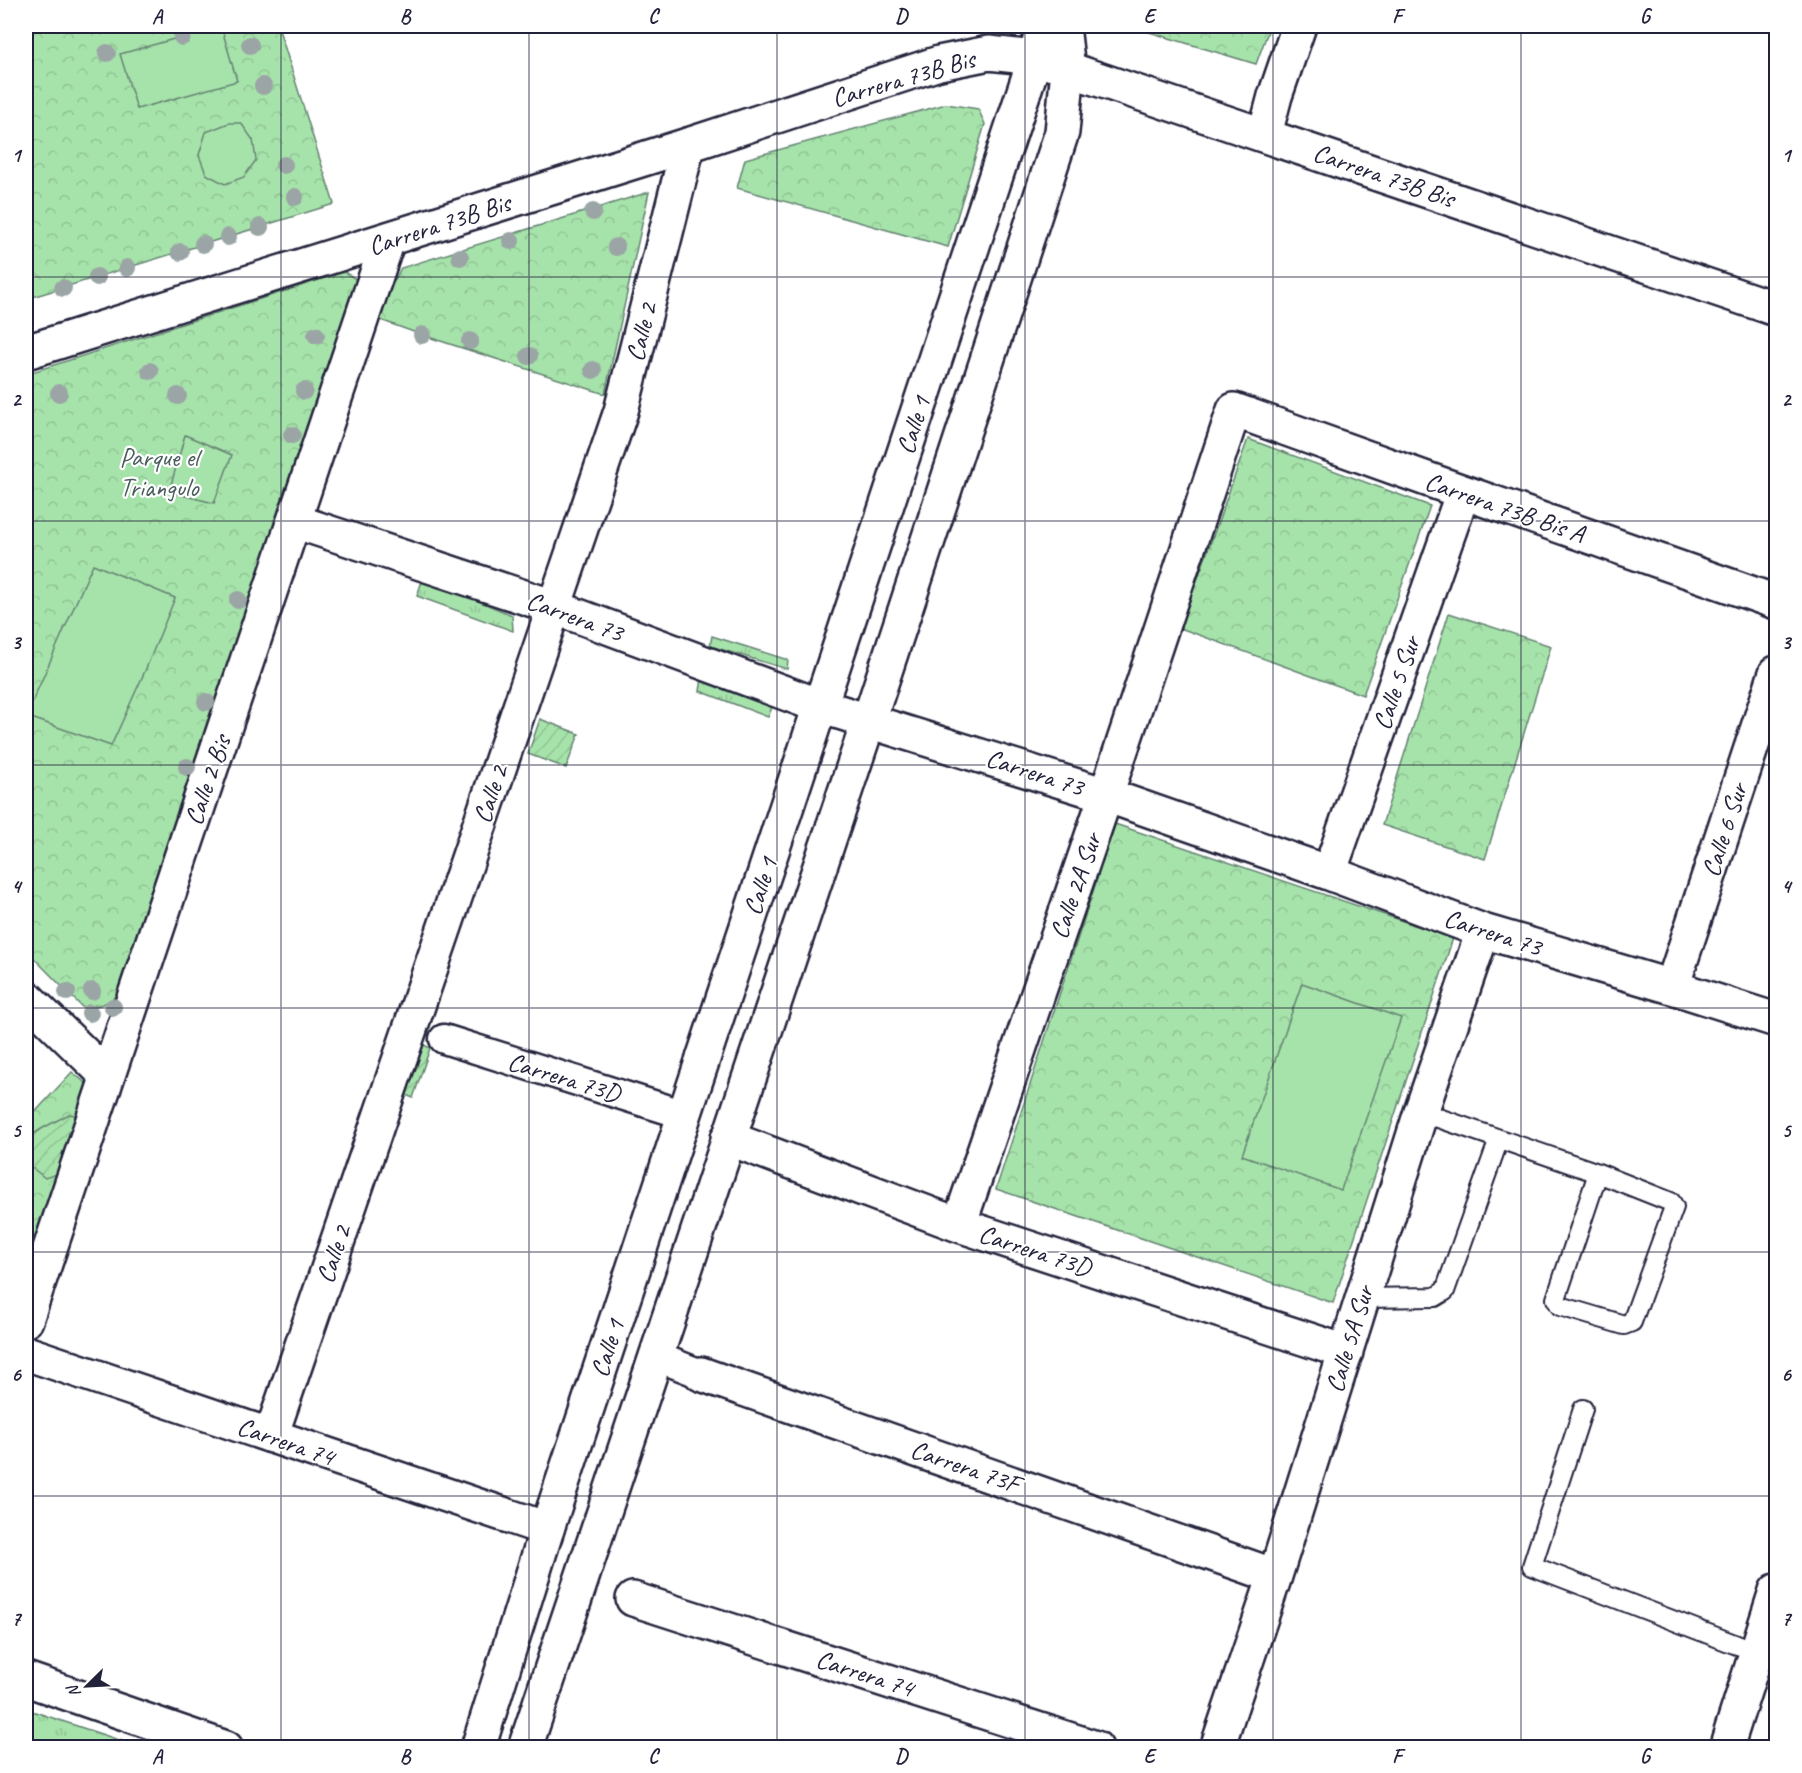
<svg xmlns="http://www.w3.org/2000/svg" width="1802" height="1773" font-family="Caveat,sans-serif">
	<defs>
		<pattern id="grass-tufts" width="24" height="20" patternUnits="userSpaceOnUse" patternTransform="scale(1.5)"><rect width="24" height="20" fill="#a6e3aa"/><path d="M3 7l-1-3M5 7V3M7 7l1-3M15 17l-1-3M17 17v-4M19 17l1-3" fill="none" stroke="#8fc293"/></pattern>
		<pattern id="park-crowns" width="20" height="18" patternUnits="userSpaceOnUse" patternTransform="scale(1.5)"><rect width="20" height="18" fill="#a6e3aa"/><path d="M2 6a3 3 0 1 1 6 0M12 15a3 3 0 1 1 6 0" fill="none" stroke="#8fc293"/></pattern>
		<pattern id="garden-furrows" width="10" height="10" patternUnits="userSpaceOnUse" patternTransform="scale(1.5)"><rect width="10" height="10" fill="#a6e3aa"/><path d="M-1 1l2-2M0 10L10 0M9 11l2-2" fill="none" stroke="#8fc293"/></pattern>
	</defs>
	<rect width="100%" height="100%" fill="#fff"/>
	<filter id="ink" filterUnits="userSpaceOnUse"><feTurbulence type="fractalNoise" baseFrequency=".0167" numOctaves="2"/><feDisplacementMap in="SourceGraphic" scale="12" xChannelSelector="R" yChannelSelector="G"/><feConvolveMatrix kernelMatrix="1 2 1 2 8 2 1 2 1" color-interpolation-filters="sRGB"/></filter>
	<g filter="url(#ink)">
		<!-- grass -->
		<path fill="url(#grass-tufts)" stroke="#648272" stroke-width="1.5" d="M423,578L512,615L513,631L417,596Z
			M712,636L788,660L787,669L710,646Z
			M702,679L773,705L768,717L700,691Z
			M26,1709L140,1747H26Z"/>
		<!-- park -->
		<path fill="url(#park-crowns)" stroke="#648272" stroke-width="1.5" d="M26,26H278L334,204L26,299Z
			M1129,26H1270L1256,64Z
			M946,104L978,109L985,124L948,247L737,188L745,159Z
			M649,192L605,394L422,335L375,318L401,268Z
			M344,272L361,282L120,991C110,1004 98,1007 82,1007L26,950V374Z
			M1248,439L1430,506L1363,695L1180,628Z
			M1449,613L1551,646L1485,859L1382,825Z
			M1115,824L1453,938L1333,1303L996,1189Z
			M72,1072L93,1089L26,1295V1122Z"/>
		<!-- garden -->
		<path fill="url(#garden-furrows)" stroke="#648272" stroke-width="1.5" d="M540,719L579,734L566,768L528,754Z
			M415,1040L430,1048L413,1098L399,1092Z
			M69,1114L75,1115L80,1123L57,1174L45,1178L26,1163V1139L43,1128Z"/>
		<!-- pitch -->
		<path fill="#a6e3aa" stroke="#648272" stroke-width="1.5" d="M221,26L237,81L137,109L120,54Z
			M229,123H241L253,140L256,160L244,177L225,184L206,174L199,155L206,132Z
			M185,435L232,455L214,503L169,492Z
			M93,564L175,598L145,671L111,746L26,716Z
			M1302,983L1401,1018L1341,1190L1242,1155Z"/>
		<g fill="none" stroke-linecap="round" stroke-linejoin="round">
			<defs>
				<path id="service" d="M1421,1112L1598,1173L1671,1202L1674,1207L1632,1322L1624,1325L1560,1306L1556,1299L1598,1173
					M1362,1298L1435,1297L1445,1291L1499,1139
					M1583,1409L1532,1566L1737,1645L1757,1651"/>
				<path id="pedestrian" d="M444,1039L685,1115
					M655,1356L701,1374"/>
				<path id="minor" d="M1265,134L1275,96L1299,26
					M294,521L554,607L820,706L1106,795L1329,873L1483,931L1672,987L1776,1020
					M1329,873L1463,492
					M1672,987L1776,673
					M26,997L107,1076
					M728,1138L959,1225L1346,1352
					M959,1225L1106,795L1234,410L1463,492L1776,602
					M26,1320L388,240
					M26,1353L547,1529
					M701,1374L1275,1576
					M271,1436L621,411L688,145
					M633,1599L1096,1748
					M1217,1748L1275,1576L1421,1112L1483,931"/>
				<path id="tertiary" d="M26,352L688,145L939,63L989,53L1035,58L1068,69L1776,309
					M26,1679L226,1748
					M478,1748L547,1529L1035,58L1044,26
					M525,1748L869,720L1062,132L1068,69L1063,26"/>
				<path id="secondary" d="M1726,1748L1776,1591"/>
			</defs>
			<!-- service casing -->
			<use href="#service" stroke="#22223b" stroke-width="22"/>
			<!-- pedestrian casing -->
			<use href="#pedestrian" stroke="#22223b" stroke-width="33"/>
			<!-- minor casing -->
			<use href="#minor" stroke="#22223b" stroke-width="38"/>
			<!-- tertiary casing -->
			<use href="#tertiary" stroke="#22223b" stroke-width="38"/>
			<!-- secondary casing -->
			<use href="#secondary" stroke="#22223b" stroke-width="38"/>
			<!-- service -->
			<use href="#service" stroke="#fff" stroke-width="18"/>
			<!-- pedestrian -->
			<use href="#pedestrian" stroke="#fff" stroke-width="28"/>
			<!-- minor -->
			<use href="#minor" stroke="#fff" stroke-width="33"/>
			<!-- tertiary -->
			<use href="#tertiary" stroke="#fff" stroke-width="33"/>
			<!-- secondary -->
			<use href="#secondary" stroke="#fff" stroke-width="33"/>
		</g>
		<!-- trees -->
		<g fill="#9ba5a5">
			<circle cx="182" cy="37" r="9"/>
			<circle cx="250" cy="45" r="9"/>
			<circle cx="107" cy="53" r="9"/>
			<circle cx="263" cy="86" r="9"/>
			<circle cx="284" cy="165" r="9"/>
			<circle cx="295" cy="197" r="9"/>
			<circle cx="593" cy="212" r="9"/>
			<circle cx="260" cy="227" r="9"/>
			<circle cx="228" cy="237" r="9"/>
			<circle cx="511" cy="241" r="9"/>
			<circle cx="203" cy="244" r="9"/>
			<circle cx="616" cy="247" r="9"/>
			<circle cx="180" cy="252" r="9"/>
			<circle cx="460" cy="257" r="9"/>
			<circle cx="127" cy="268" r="9"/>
			<circle cx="97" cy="277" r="9"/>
			<circle cx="63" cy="288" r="9"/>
			<circle cx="316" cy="335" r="9"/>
			<circle cx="422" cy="335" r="9"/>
			<circle cx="470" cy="341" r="9"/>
			<circle cx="529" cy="356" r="9"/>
			<circle cx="593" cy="370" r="9"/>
			<circle cx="150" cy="371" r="9"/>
			<circle cx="304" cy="391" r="9"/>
			<circle cx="59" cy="393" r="9"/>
			<circle cx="178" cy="396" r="9"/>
			<circle cx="292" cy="435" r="9"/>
			<circle cx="238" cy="600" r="9"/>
			<circle cx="206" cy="702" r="9"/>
			<circle cx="187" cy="767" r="9"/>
			<circle cx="92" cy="991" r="9"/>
			<circle cx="67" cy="992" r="9"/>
			<circle cx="113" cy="1007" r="9"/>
			<circle cx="90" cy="1013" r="9"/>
		</g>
	</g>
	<!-- grid -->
	<path fill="none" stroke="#22223b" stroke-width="1.5" stroke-opacity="0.55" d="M281,26V1748M529,26V1748M777,26V1748M1025,26V1748M1273,26V1748M1521,26V1748M26,277H1776M26,521H1776M26,765H1776M26,1008H1776M26,1252H1776M26,1496H1776"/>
	<g text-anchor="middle" stroke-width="4.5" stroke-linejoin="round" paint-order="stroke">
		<!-- street labels -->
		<g font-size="26" fill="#22223b" stroke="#fff">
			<text transform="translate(903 78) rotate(-16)" y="9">Carrera 73B Bis</text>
			<text transform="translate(1384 175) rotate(19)" y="9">Carrera 73B Bis</text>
			<text transform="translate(439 224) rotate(-18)" y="9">Carrera 73B Bis</text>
			<text transform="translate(641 332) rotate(-76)" y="9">Calle 2</text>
			<text transform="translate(913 425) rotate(-72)" y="9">Calle 1</text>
			<text transform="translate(1505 507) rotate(19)" y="9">Carrera 73B Bis A</text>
			<text transform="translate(575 616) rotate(20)" y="9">Carrera 73</text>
			<text transform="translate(1396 683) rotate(-71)" y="9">Calle 5 Sur</text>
			<text transform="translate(1035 772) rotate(18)" y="9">Carrera 73</text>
			<text transform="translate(207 780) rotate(-71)" y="9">Calle 2 Bis</text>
			<text transform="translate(490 794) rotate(-71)" y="9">Calle 2</text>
			<text transform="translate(1724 830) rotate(-72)" y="9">Calle 6 Sur</text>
			<text transform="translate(760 886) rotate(-72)" y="9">Calle 1</text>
			<text transform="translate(1075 886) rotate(-71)" y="9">Calle 2A Sur</text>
			<text transform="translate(1493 932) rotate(18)" y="9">Carrera 73</text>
			<text transform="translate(564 1077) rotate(17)" y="9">Carrera 73D</text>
			<text transform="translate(1035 1250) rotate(18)" y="9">Carrera 73D</text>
			<text transform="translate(333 1254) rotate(-71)" y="9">Calle 2</text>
			<text transform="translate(1349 1339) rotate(-73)" y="9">Calle 5A Sur</text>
			<text transform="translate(607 1348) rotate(-72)" y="9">Calle 1</text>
			<text transform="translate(286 1441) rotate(19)" y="9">Carrera 74</text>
			<text transform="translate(965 1466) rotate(19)" y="9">Carrera 73F</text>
			<text transform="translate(865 1673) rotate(18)" y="9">Carrera 74</text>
		</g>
		<!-- park labels -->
		<g font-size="26" fill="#4a5c5c" stroke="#fff">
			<text x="159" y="466">Parque el<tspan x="159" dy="30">Triangulo</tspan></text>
		</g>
	</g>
	<!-- margin -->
	<rect width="1802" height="1773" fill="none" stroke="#fff" stroke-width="66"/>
	<!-- north arrow -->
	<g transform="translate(87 1686) rotate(246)" stroke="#ffffff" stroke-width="4.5" paint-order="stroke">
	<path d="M0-4.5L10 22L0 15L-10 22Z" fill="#22223b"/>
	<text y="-9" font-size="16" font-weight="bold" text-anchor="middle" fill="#22223b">N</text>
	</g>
	<rect x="33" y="33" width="1736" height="1707" fill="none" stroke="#22223b" stroke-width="2"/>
	<g font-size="20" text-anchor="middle" font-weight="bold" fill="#22223b">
		<text x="157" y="23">A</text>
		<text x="405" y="23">B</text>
		<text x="653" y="23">C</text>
		<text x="901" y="23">D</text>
		<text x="1149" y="23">E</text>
		<text x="1397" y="23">F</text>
		<text x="1645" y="23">G</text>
		<text x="16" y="162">1</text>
		<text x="1786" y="162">1</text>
		<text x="16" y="406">2</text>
		<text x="1786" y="406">2</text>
		<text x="16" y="649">3</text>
		<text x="1786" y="649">3</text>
		<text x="16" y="893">4</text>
		<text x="1786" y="893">4</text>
		<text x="16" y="1137">5</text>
		<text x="1786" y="1137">5</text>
		<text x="16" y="1381">6</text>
		<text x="1786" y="1381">6</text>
		<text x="16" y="1625">7</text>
		<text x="1786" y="1625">7</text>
		<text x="157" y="1763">A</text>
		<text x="405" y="1763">B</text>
		<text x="653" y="1763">C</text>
		<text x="901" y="1763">D</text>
		<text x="1149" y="1763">E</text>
		<text x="1397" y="1763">F</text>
		<text x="1645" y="1763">G</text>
	</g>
</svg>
